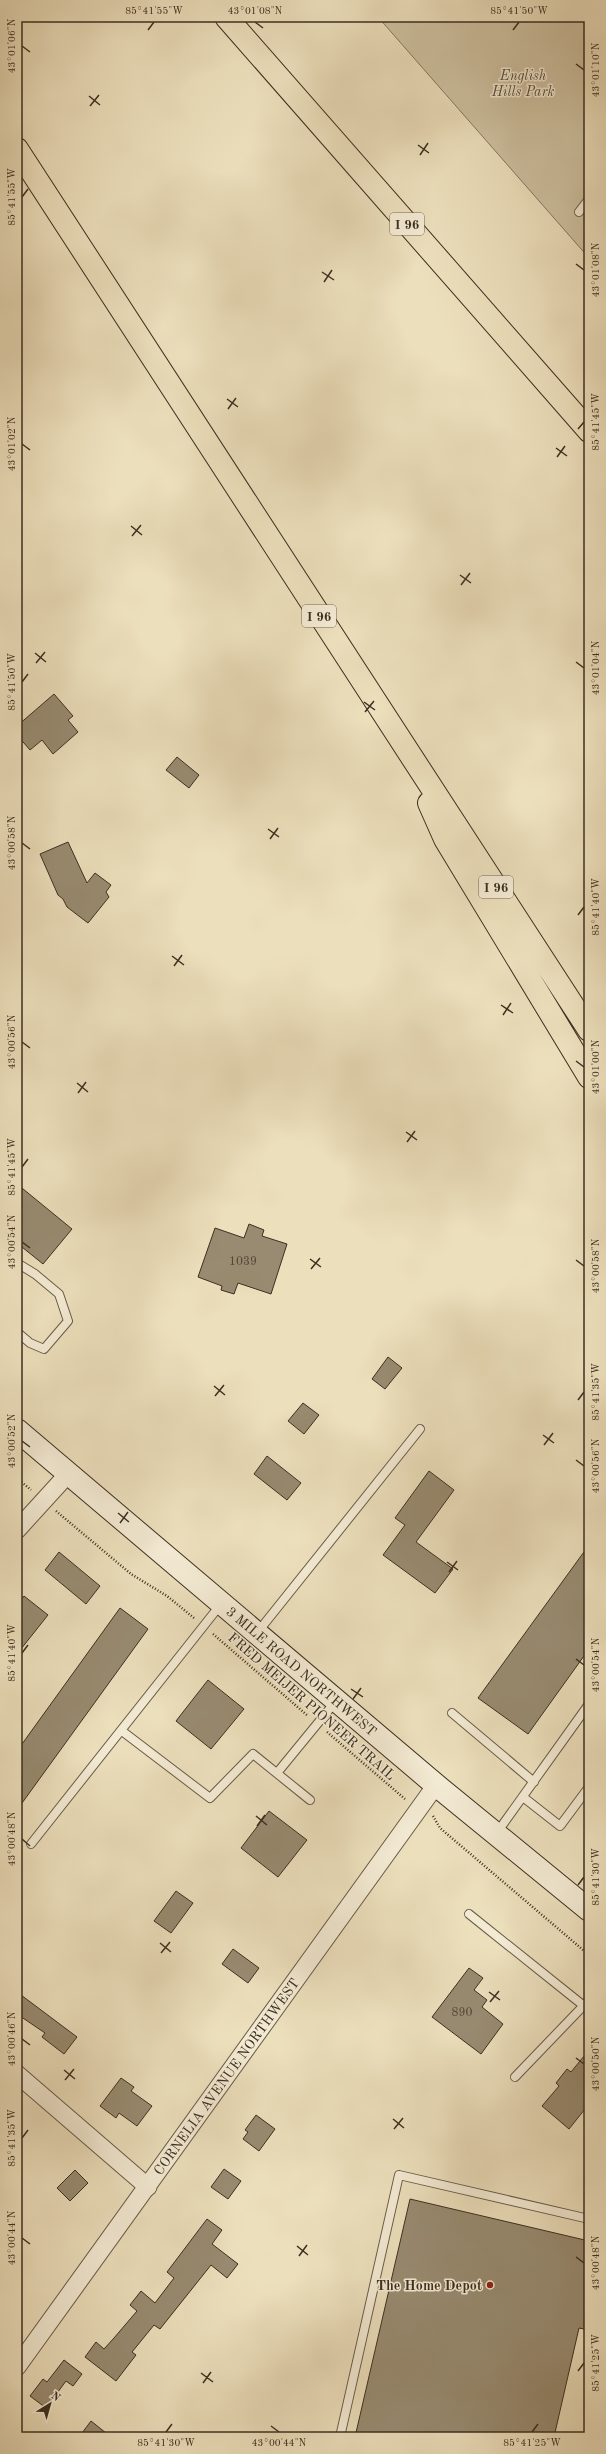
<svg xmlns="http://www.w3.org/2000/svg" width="606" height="2454" font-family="'Old Standard TT',serif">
	<rect width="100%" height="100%" fill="#ecdfbc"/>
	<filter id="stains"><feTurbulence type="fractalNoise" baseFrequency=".005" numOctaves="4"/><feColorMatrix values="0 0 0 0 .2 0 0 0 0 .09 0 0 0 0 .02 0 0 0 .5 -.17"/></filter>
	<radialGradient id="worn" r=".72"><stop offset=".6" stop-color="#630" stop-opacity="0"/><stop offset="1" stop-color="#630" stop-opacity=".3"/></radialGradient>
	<!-- green -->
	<path fill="#cec1a1" stroke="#857860" d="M378,17H589V258Z"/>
	<!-- building -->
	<path fill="#988b71" stroke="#3c2f20" d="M54,694L73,716L68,720L78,732L53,754L42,740L30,750L17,735V726Z
		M177,757L199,775L189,788L166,770Z
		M68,842L87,883L95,873L111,885L106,892L109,897L88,923L67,907L63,899L58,895L40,854Z
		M17,1184L72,1229L43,1264L17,1243Z
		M249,1224L264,1230L262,1236L287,1244L271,1294L238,1283L234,1294L221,1290L222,1286L198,1277L215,1228L244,1238Z
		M388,1357L402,1368L385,1389L372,1379Z
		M303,1403L319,1415L304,1434L288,1421Z
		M267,1456L301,1483L287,1500L254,1474Z
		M429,1471L454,1490L416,1542L453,1569L435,1593L383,1555L405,1525L395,1518Z
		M589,1545V1649L528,1734L478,1698Z
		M59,1552L100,1586L86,1604L45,1570Z
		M24,1596L48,1615L17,1654V1605Z
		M120,1608L148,1629L17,1810V1751Z
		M208,1680L244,1709L211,1749L176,1721Z
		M269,1811L307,1840L278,1877L241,1848Z
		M176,1891L193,1903L171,1933L154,1921Z
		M233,1949L259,1968L248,1983L222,1964Z
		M469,1968L483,1978L474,1990L487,2000L482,2007L503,2024L481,2054L432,2017Z
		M17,1992L77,2037L64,2054L42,2037L45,2033L17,2014Z
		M589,2050V2104L569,2129L542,2106L559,2086L556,2083L567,2069L571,2072Z
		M121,2078L134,2087L131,2091L152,2106L137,2126L119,2113L116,2118L100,2106Z
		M256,2115L275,2129L259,2151L243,2139L248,2132L245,2130Z
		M224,2169L241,2181L228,2199L211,2187Z
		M75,2170L88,2183L70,2201L57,2188Z
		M410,2199L589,2241V2330L579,2328L554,2437H355Z
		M207,2219L222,2230L212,2244L238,2264L227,2278L211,2265L160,2329L154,2325L132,2352L136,2355L116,2381L85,2357L96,2342L104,2349L114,2338L137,2311L130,2305L141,2291L155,2303L174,2278L167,2272Z
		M64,2360L82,2374L73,2386L66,2381L46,2408L30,2396L43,2379L47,2382Z
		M91,2421L111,2437H79Z"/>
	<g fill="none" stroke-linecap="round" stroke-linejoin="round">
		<defs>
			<path id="service" d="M579,212L589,199
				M17,1263L35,1274L59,1294L68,1321L44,1349L30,1343L17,1332
				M257,1633L420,1429
				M452,1713L534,1782
				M122,1731L210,1798L253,1754L310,1800
				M277,1773L336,1701
				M523,1797L560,1826L589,1787
				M496,1834L589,1704
				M31,1844L221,1604
				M469,1914L589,2010
				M515,2077L589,2000
				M340,2437L399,2175L589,2219"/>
			<g id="minor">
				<path d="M17,1530L68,1474"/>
				<path d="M17,2074L148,2187"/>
				<path id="s1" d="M17,2367L436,1785"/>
			</g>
			<g id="secondary">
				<path id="s2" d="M17,1430L436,1785L589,1910"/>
			</g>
			<path id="motorway" d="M226,17L589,431
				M17,149L589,1030
				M429,803L445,839L589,1077"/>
		</defs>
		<!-- service casing -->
		<use href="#service" stroke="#685b47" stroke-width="10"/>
		<!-- minor casing -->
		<use href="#minor" stroke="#685b47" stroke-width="19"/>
		<!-- secondary casing -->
		<use href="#secondary" stroke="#3c2f20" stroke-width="24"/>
		<!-- motorway casing -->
		<use href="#motorway" stroke="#3c2f20" stroke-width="24"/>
		<!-- path -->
		<path stroke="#3c2f20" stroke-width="2.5" stroke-dasharray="1 2" stroke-linecap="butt" d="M17,1478L31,1490
			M56,1511L131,1574L167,1596L194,1618
			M213,1634L308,1716
			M327,1732L405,1799
			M433,1816L440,1828L589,1955"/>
		<!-- service -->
		<use href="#service" stroke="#f3ead3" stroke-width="8"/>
		<!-- minor -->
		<use href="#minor" stroke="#f3ead3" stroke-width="17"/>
		<!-- secondary -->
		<use href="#secondary" stroke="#f3ead3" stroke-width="22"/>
		<!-- motorway -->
		<use href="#motorway" stroke="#ecdfbc" stroke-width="22"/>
	</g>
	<!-- ticks -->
	<path fill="none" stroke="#3c2f20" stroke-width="1.5" d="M255,22L263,28M148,30L154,22M513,30L519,22M22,46L30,52M576,64L584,70M89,96L100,105M90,106L99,95M418,145L429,153M420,155L428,143M22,197L28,189M576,264L584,270M322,272L334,280M324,282L332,270M227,399L238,407M228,409L236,398M578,429L584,422M22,444L30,450M556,448L567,456M557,457L565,446M131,526L142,535M132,536L141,525M460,575L471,583M461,585L470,573M35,653L46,662M576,662L584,668M36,663L45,652M22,682L28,674M364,702L375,710M365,712L374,701M268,829L279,837M270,839L278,828M22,843L30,849M578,915L584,907M172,956L184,965M174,966L182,955M501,1005L513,1013M503,1015L511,1003M22,1042L30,1048M576,1061L584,1067M77,1083L88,1092M78,1093L86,1082M406,1132L417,1140M407,1142L415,1131M22,1167L28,1159M22,1242L30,1248M310,1259L321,1267M576,1260L584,1266M311,1269L320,1258M214,1386L225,1395M215,1396L224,1385M578,1400L584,1392M543,1435L554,1443M22,1441L30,1447M544,1445L553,1433M576,1460L584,1466M118,1513L129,1522M120,1523L128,1512M447,1562L458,1570M449,1572L457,1561M22,1653L28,1645M576,1659L584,1665M351,1689L363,1697M353,1699L361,1688M256,1816L267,1825M257,1826L265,1815M22,1839L30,1846M578,1885L584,1877M160,1943L171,1952M161,1953L170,1942M489,1992L500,2000M490,2002L499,1991M22,2039L30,2045M576,2058L584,2064M64,2070L75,2079M65,2080L74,2069M393,2119L404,2128M394,2129L403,2118M22,2138L28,2130M22,2238L30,2244M297,2246L308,2255M299,2256L307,2245M576,2257L584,2263M578,2371L584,2363M201,2373L213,2382M203,2383L211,2372M271,2426L279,2432M166,2432L172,2424M532,2432L538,2424"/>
	<!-- markers -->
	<circle fill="#8f2418" stroke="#f3ead3" stroke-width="1.5" cx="490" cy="2285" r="4"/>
	<g text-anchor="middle" stroke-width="3" stroke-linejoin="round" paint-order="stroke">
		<!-- number labels -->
		<g font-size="12" fill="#534634">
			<text x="243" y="1265">1039</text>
			<text x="462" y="2016">890</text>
		</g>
		<!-- shield labels -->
		<g fill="#f3ead3" stroke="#736756" stroke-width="1">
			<rect x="390" y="213" width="34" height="22" rx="3"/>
			<rect x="302" y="605" width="34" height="22" rx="3"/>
			<rect x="479" y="876" width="34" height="22" rx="3"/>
		</g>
		<g font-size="13" font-weight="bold" fill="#3c2f20">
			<text x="407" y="229">I 96</text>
			<text x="319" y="621">I 96</text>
			<text x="496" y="892">I 96</text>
		</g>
		<!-- park labels -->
		<g font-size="14" font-style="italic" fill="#594c3a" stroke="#f3ead3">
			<text x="523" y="80">English<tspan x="523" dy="16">Hills Park</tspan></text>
		</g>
		<!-- street labels -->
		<g font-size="14" fill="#3c2f20" stroke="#f3ead3">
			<text dy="5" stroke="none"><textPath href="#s2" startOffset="373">3 MILE ROAD NORTHWEST</textPath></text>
			<text transform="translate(312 1706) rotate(41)" y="5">FRED MEIJER PIONEER TRAIL</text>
			<text dy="5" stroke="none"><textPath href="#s1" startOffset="358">CORNELIA AVENUE NORTHWEST</textPath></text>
		</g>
		<!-- poi labels -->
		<g font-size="14" font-weight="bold" fill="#3c2f20" stroke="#f3ead3" text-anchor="end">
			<text x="482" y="2290">The Home Depot</text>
		</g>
	</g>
	<!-- margin -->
	<rect width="606" height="2454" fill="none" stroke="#ecdfbc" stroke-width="44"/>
	<!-- north arrow -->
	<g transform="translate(50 2404) rotate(37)" stroke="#f3ead3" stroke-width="3" paint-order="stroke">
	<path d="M0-3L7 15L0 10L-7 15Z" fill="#3c2f20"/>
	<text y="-6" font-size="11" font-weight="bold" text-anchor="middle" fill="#3c2f20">N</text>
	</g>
	<rect x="22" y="22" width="562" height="2410" fill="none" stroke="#3c2f20" stroke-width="1.5"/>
	<g font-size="10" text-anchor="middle" fill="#3c2f20">
		<text x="154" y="14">85°41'55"W</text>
		<text x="255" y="14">43°01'08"N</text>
		<text x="519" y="14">85°41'50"W</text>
		<text transform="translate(11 46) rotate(-90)" y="4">43°01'06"N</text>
		<text transform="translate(595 70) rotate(-90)" y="4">43°01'10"N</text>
		<text transform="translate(11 197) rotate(-90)" y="4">85°41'55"W</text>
		<text transform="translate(595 270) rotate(-90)" y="4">43°01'08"N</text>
		<text transform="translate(595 422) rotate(-90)" y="4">85°41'45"W</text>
		<text transform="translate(11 444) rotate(-90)" y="4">43°01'02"N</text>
		<text transform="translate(595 668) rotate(-90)" y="4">43°01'04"N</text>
		<text transform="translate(11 682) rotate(-90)" y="4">85°41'50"W</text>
		<text transform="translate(11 843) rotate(-90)" y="4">43°00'58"N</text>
		<text transform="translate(595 907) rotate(-90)" y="4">85°41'40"W</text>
		<text transform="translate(11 1042) rotate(-90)" y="4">43°00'56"N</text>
		<text transform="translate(595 1067) rotate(-90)" y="4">43°01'00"N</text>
		<text transform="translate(11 1167) rotate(-90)" y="4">85°41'45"W</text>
		<text transform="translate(11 1242) rotate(-90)" y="4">43°00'54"N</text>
		<text transform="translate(595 1266) rotate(-90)" y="4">43°00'58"N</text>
		<text transform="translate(595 1392) rotate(-90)" y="4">85°41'35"W</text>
		<text transform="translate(11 1441) rotate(-90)" y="4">43°00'52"N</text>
		<text transform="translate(595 1466) rotate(-90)" y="4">43°00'56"N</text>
		<text transform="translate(11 1653) rotate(-90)" y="4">85°41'40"W</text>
		<text transform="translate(595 1665) rotate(-90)" y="4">43°00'54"N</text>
		<text transform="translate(11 1839) rotate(-90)" y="4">43°00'48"N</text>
		<text transform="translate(595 1877) rotate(-90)" y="4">85°41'30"W</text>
		<text transform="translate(11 2039) rotate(-90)" y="4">43°00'46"N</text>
		<text transform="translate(595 2064) rotate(-90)" y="4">43°00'50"N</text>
		<text transform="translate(11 2138) rotate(-90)" y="4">85°41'35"W</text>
		<text transform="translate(11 2238) rotate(-90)" y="4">43°00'44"N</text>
		<text transform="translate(595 2263) rotate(-90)" y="4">43°00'48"N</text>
		<text transform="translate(595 2363) rotate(-90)" y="4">85°41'25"W</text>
		<text x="166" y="2446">85°41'30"W</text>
		<text x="279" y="2446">43°00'44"N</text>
		<text x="532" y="2446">85°41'25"W</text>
	</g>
	<rect width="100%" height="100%" filter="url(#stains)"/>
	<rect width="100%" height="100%" fill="url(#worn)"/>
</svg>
